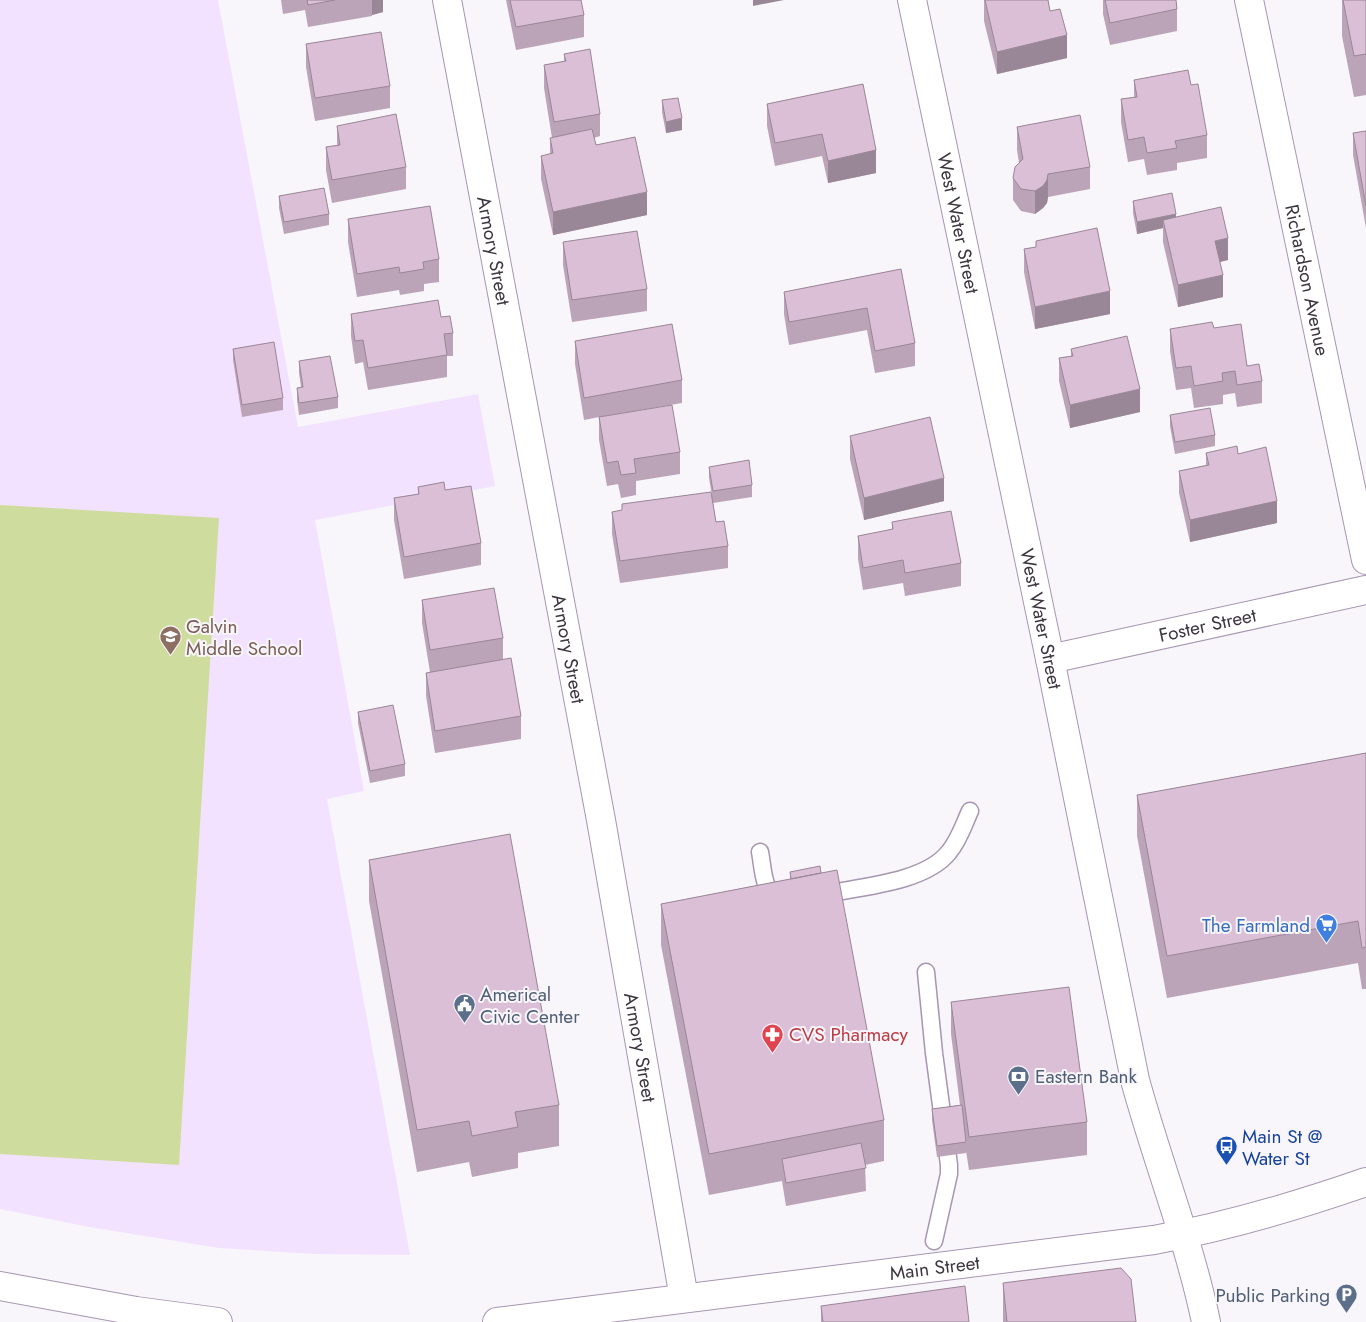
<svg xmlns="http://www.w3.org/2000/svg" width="1366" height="1322" font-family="Jost,sans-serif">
	<rect width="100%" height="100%" fill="#f8f5fb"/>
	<!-- built -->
	<path fill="#f3e2ff" d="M0,0H218L298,427L478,394L495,486L315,520L364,791L327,799L410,1255L314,1254L219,1248L89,1227L0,1209Z"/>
	<!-- green -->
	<path fill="#cedd9e" d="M0,505L219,518L179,1165L0,1154Z"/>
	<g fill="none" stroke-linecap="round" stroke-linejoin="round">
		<defs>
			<path id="lane" d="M760,852C763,867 763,894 779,900
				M820,895C858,887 925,883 949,852C959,840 964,824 970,811
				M926,972L934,1053L949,1165V1174L934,1241"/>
			<g id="street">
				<path id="s1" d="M447,0L601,820L684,1298"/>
				<path id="s2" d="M1249,0L1366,560"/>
				<path id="s3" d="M1050,659L1366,590"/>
			</g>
			<g id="primary">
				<path id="s4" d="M912,0L1050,659L1135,1080C1157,1161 1189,1240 1206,1322"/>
				<path d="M0,1286L136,1311L218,1322"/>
				<path id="s5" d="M497,1322L1154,1240C1225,1227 1297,1206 1366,1182"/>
			</g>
		</defs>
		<!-- lane casing -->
		<use href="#lane" stroke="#a696b1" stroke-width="19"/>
		<!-- street casing -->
		<use href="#street" stroke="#a696b1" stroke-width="30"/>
		<!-- primary casing -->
		<use href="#primary" stroke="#a696b1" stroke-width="30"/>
		<!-- lane -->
		<use href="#lane" stroke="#fff" stroke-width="16"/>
		<!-- street -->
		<use href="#street" stroke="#fff" stroke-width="28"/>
		<!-- primary -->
		<use href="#primary" stroke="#fff" stroke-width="28"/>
	</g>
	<!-- wall -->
	<path fill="#bca4b8" d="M281,0H383V12L372,15V16L308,27L305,10L283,14Z
		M506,0H581L584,15V37L516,50Z
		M984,0H1048L1050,11L1067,58L997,74L984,21Z
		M1103,0H1176L1177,9V31L1110,45L1103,14Z
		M1342,0H1366V95L1354,97L1342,36Z
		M306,44L390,86V108L315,121L306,67Z
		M564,54L600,114V136L594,138L596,145L647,215L553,235L541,179V156L550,154V138H552L544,88V65L564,61Z
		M1134,80L1191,85L1207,135V158L1177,163V170L1147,175L1144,159L1128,162L1121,122V99L1134,97Z
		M863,84L876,173L828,183L822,156L775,166L767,126V104Z
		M662,100L682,130L666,133L662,112Z
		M337,126L406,167V189L332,203L326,170V147L337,145Z
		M1017,127L1090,167V189L1048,197L1047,203L1043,208L1035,214L1021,211L1013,200V178L1019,163L1017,150Z
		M1366,131V228L1353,155V133Z
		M279,196L329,214V225L284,234L279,208Z
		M1133,201L1176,217L1228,260L1220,262L1223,297L1178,307L1163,242V228L1137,234L1133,213Z
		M348,219L439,259V282L424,284V291L400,295L399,290L357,297L348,242Z
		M1036,241L1110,314L1035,329L1024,272V249L1036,247Z
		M563,242L647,289V311L572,322L563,265Z
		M901,269L915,343V366L875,373L867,330L789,345L784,314V292Z
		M351,314L441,317L453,333V356H447V377L368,390L363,362L355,364L351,336Z
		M1214,328L1262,381V403L1237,407L1235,393L1223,395V404L1194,408L1191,388L1176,390L1170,351V329Z
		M575,341L682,380V403L600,417L680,452V474L636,481V495L621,498L618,484L607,486L599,440V417L584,420L575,364Z
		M233,349L283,398V410L242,417L233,360Z
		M1071,349L1140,412L1070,428L1059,381V358L1071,356Z
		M299,361L338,397V408L299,415L297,400V388L301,387L299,373Z
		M1170,415L1215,435V446L1175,454L1170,426Z
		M850,436L944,501L864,520L850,459Z
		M1206,453L1238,454L1277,523L1190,542L1179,493V471L1206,465Z
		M709,467L752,485V497L713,503L716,522L728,546V568L620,583L612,534V512L622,511V504L712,496L709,478Z
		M418,487L445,490L481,543V565L404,579L394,520V498L418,494Z
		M892,522L961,563V586L905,596L903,583L863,590L858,559V536L892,530Z
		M422,600L503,638V660L521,716V739L435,753L426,696V673L430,672L422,623Z
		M358,712L405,764V776L370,783L358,723Z
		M1366,753V989H1362L1358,963L1167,998L1137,836V795Z
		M369,860L559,1105V1146L518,1153V1168L472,1177L469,1162L417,1172L369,901Z
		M790,872L884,1120V1161L865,1165L866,1191L786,1206L782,1181L709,1195L661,945V904L790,879Z
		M951,1002L1087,1122V1155L969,1170L966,1151V1153L937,1157L932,1120V1109L960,1105L951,1034Z
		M1003,1283L1136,1322H1003Z
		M821,1306L969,1322H821Z"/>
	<!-- shaded-wall -->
	<path fill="#998696" d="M372,0H383V12L372,15V16Z
		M753,0H784L753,6Z
		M1067,35V58L997,74V52Z
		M682,118V130L666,133V122Z
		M876,150V173L828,183V161Z
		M1048,174V197L1047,203L1043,208L1035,214V191Z
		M647,192V215L553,235V212Z
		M1176,214V225L1163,220V228L1137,234V222Z
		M1228,238V260L1215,263V241Z
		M1223,275V297L1178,307V285Z
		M1110,291V314L1035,329V307Z
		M1140,389V412L1070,428V405Z
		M944,478V501L864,520V498Z
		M1277,501V523L1190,542V520Z"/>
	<!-- building -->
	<path fill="#dbbfd6" stroke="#998696" d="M307,0H335L308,5Z
		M510,0H581L584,15L516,27Z
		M985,0H1048L1050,11L1060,9L1067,35L997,52Z
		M1105,0H1176L1177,9L1110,23Z
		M1343,0H1366V54L1354,56Z
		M381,32L390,86L315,98L306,44Z
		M590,49L600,114L554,122L544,65L566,61L564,54Z
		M1188,70L1191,85L1198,84L1207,135L1175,141L1177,148L1147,153L1144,137L1128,140L1121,99L1137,97L1134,80Z
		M863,84L876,150L828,161L822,134L775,143L767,104Z
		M678,98L682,118L666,122L662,100Z
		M396,114L406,167L332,180L326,147L340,145L337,126Z
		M1080,115L1090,167L1048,174L1047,180L1043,186L1035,191L1021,189L1013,178L1015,167L1023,159L1017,127Z
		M592,129L596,145L635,137L647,192L553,212L541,156L553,153L550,138Z
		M1366,131V206L1353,133Z
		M324,188L329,214L284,222L279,196Z
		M1172,193L1176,214L1137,222L1133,201Z
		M430,206L439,259L423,262L424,269L400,273L399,267L357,274L348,219Z
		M1221,207L1228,238L1215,241L1223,275L1178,285L1163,220Z
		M1097,228L1110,291L1035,307L1024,249L1036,247V241Z
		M637,231L647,289L572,300L563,242Z
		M901,269L915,343L875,351L867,308L789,322L784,292Z
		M438,300L441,317L450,316L453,333L444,334L447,355L368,368L363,340L355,341L351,314Z
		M1212,322L1214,328L1241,324L1247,366L1259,364L1262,381L1237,385L1235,371L1222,373L1223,381L1194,386L1191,366L1176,368L1170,329Z
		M672,324L682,380L584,398L575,341Z
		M1127,336L1140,389L1070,405L1059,358L1073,356L1071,349Z
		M274,342L283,398L242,405L233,349Z
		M330,356L338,397L299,403L297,388L303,387L299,361Z
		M672,405L680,452L634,459L636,473L621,475L618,461L607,463L599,417Z
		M1210,408L1215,435L1175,442L1170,415Z
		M930,417L944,478L864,498L850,436Z
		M1237,446L1238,454L1266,447L1277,501L1190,520L1179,471L1209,465L1206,453Z
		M749,460L752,485L713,491L709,467Z
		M444,482L445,490L471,486L481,543L404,557L394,498L419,494L418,487Z
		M711,492L716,522L724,521L728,546L620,561L612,512L622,510V504Z
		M951,511L961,563L905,573L903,560L863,568L858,536L893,529L892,522Z
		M494,588L503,638L430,650L422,600Z
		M511,658L521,716L435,731L426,673Z
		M393,705L405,764L370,771L358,712Z
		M1366,753V947L1362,948L1358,921L1167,956L1137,795Z
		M510,834L559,1105L515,1112L518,1127L472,1136L469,1121L417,1130L369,860Z
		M820,866L821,873L791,879L790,872Z
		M837,870L884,1120L709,1154L661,904Z
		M1069,987L1087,1122L969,1137L951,1002Z
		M962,1105L966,1142L937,1146L932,1109Z
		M861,1143L866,1168L786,1183L782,1159Z
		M1121,1268L1131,1279L1136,1322H1007L1003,1283Z
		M965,1286L969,1322H823L821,1306Z"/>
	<!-- icons -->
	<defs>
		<symbol id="school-pin" viewBox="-11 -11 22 30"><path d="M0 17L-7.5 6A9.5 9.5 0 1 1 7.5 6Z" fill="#8d6e63" stroke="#f8f5fb"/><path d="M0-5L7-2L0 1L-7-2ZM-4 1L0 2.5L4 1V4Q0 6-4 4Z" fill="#fff"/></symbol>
		<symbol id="supermarket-pin" viewBox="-11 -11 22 30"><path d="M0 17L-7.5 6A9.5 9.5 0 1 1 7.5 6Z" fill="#3f7fe0" stroke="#f8f5fb"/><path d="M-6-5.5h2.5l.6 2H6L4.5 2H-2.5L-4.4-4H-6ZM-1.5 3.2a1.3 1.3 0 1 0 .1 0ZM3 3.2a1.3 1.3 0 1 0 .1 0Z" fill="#fff"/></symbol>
		<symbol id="civic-pin" viewBox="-11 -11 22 30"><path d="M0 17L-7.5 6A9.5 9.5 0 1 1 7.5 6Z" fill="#5c6f8a" stroke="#f8f5fb"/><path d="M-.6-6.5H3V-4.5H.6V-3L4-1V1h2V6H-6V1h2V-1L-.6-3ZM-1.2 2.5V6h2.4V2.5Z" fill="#fff"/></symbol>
		<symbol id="pharmacy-pin" viewBox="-11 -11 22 30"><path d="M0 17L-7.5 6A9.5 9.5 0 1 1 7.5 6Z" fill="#e0444e" stroke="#f8f5fb"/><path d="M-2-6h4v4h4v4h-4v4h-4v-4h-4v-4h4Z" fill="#fff"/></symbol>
		<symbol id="bank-pin" viewBox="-11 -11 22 30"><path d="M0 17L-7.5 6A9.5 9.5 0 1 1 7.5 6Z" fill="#5c6f8a" stroke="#f8f5fb"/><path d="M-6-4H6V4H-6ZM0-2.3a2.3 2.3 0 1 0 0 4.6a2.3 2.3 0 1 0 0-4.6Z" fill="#fff"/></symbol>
		<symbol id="bus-pin" viewBox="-11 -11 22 30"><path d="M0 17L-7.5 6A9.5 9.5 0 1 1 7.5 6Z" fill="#1a4fb4" stroke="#f8f5fb"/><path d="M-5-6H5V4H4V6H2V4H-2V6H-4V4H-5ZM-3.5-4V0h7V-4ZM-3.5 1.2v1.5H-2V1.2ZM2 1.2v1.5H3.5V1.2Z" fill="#fff"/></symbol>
		<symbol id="parking-pin" viewBox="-11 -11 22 30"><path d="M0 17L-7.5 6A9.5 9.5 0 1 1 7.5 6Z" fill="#5c6f8a" stroke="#f8f5fb"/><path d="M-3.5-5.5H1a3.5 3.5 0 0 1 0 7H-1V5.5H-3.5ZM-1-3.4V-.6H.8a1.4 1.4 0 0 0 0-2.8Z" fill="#fff"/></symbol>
	</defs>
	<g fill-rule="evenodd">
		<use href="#school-pin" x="158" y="624" width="25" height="34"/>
		<use href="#supermarket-pin" x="1314" y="912" width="25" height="34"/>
		<use href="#civic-pin" x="452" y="992" width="25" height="34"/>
		<use href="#pharmacy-pin" x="760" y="1022" width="25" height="34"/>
		<use href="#bank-pin" x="1006" y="1064" width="25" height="34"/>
		<use href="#bus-pin" x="1214" y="1134" width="25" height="34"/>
		<use href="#parking-pin" x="1334" y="1282" width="25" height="34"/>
	</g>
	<g text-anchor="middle" stroke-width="4" stroke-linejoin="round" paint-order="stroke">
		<!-- street labels -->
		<g font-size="19" fill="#3c3540" stroke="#f8f5fb">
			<text dy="7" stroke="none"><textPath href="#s4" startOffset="228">West Water Street</textPath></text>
			<text dy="7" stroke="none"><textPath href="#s1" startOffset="255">Armory Street</textPath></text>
			<text dy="7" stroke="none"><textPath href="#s2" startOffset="286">Richardson Avenue</textPath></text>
			<text dy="7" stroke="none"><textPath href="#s4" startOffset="632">West Water Street</textPath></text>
			<text dy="7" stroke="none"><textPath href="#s3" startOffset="161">Foster Street</textPath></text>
			<text dy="7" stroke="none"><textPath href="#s1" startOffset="660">Armory Street</textPath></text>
			<text dy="7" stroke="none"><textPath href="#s1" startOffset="1065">Armory Street</textPath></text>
			<text dy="7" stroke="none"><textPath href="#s5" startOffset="441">Main Street</textPath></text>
		</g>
		<!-- education labels -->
		<g font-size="19" fill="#785e54" stroke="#f8f5fb" text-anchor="start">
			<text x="186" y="633">Galvin<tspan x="186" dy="22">Middle School</tspan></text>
		</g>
		<!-- shop labels -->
		<g font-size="19" fill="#366cbe" stroke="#f8f5fb" text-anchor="end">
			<text x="1310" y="932">The Farmland</text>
		</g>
		<!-- service labels -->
		<g font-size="19" fill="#4e5e75" stroke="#f8f5fb" text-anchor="start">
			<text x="480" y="1001">Americal<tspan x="480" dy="22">Civic Center</tspan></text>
			<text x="1035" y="1083">Eastern Bank</text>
			<text x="1330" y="1302" text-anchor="end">Public Parking</text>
		</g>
		<!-- health labels -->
		<g font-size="19" fill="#be3a42" stroke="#f8f5fb" text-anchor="start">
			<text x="789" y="1041">CVS Pharmacy</text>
		</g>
		<!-- transit labels -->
		<g font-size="19" fill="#164399" stroke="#f8f5fb" text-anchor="start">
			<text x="1242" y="1143">Main St @<tspan x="1242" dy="22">Water St</tspan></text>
		</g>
	</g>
</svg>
